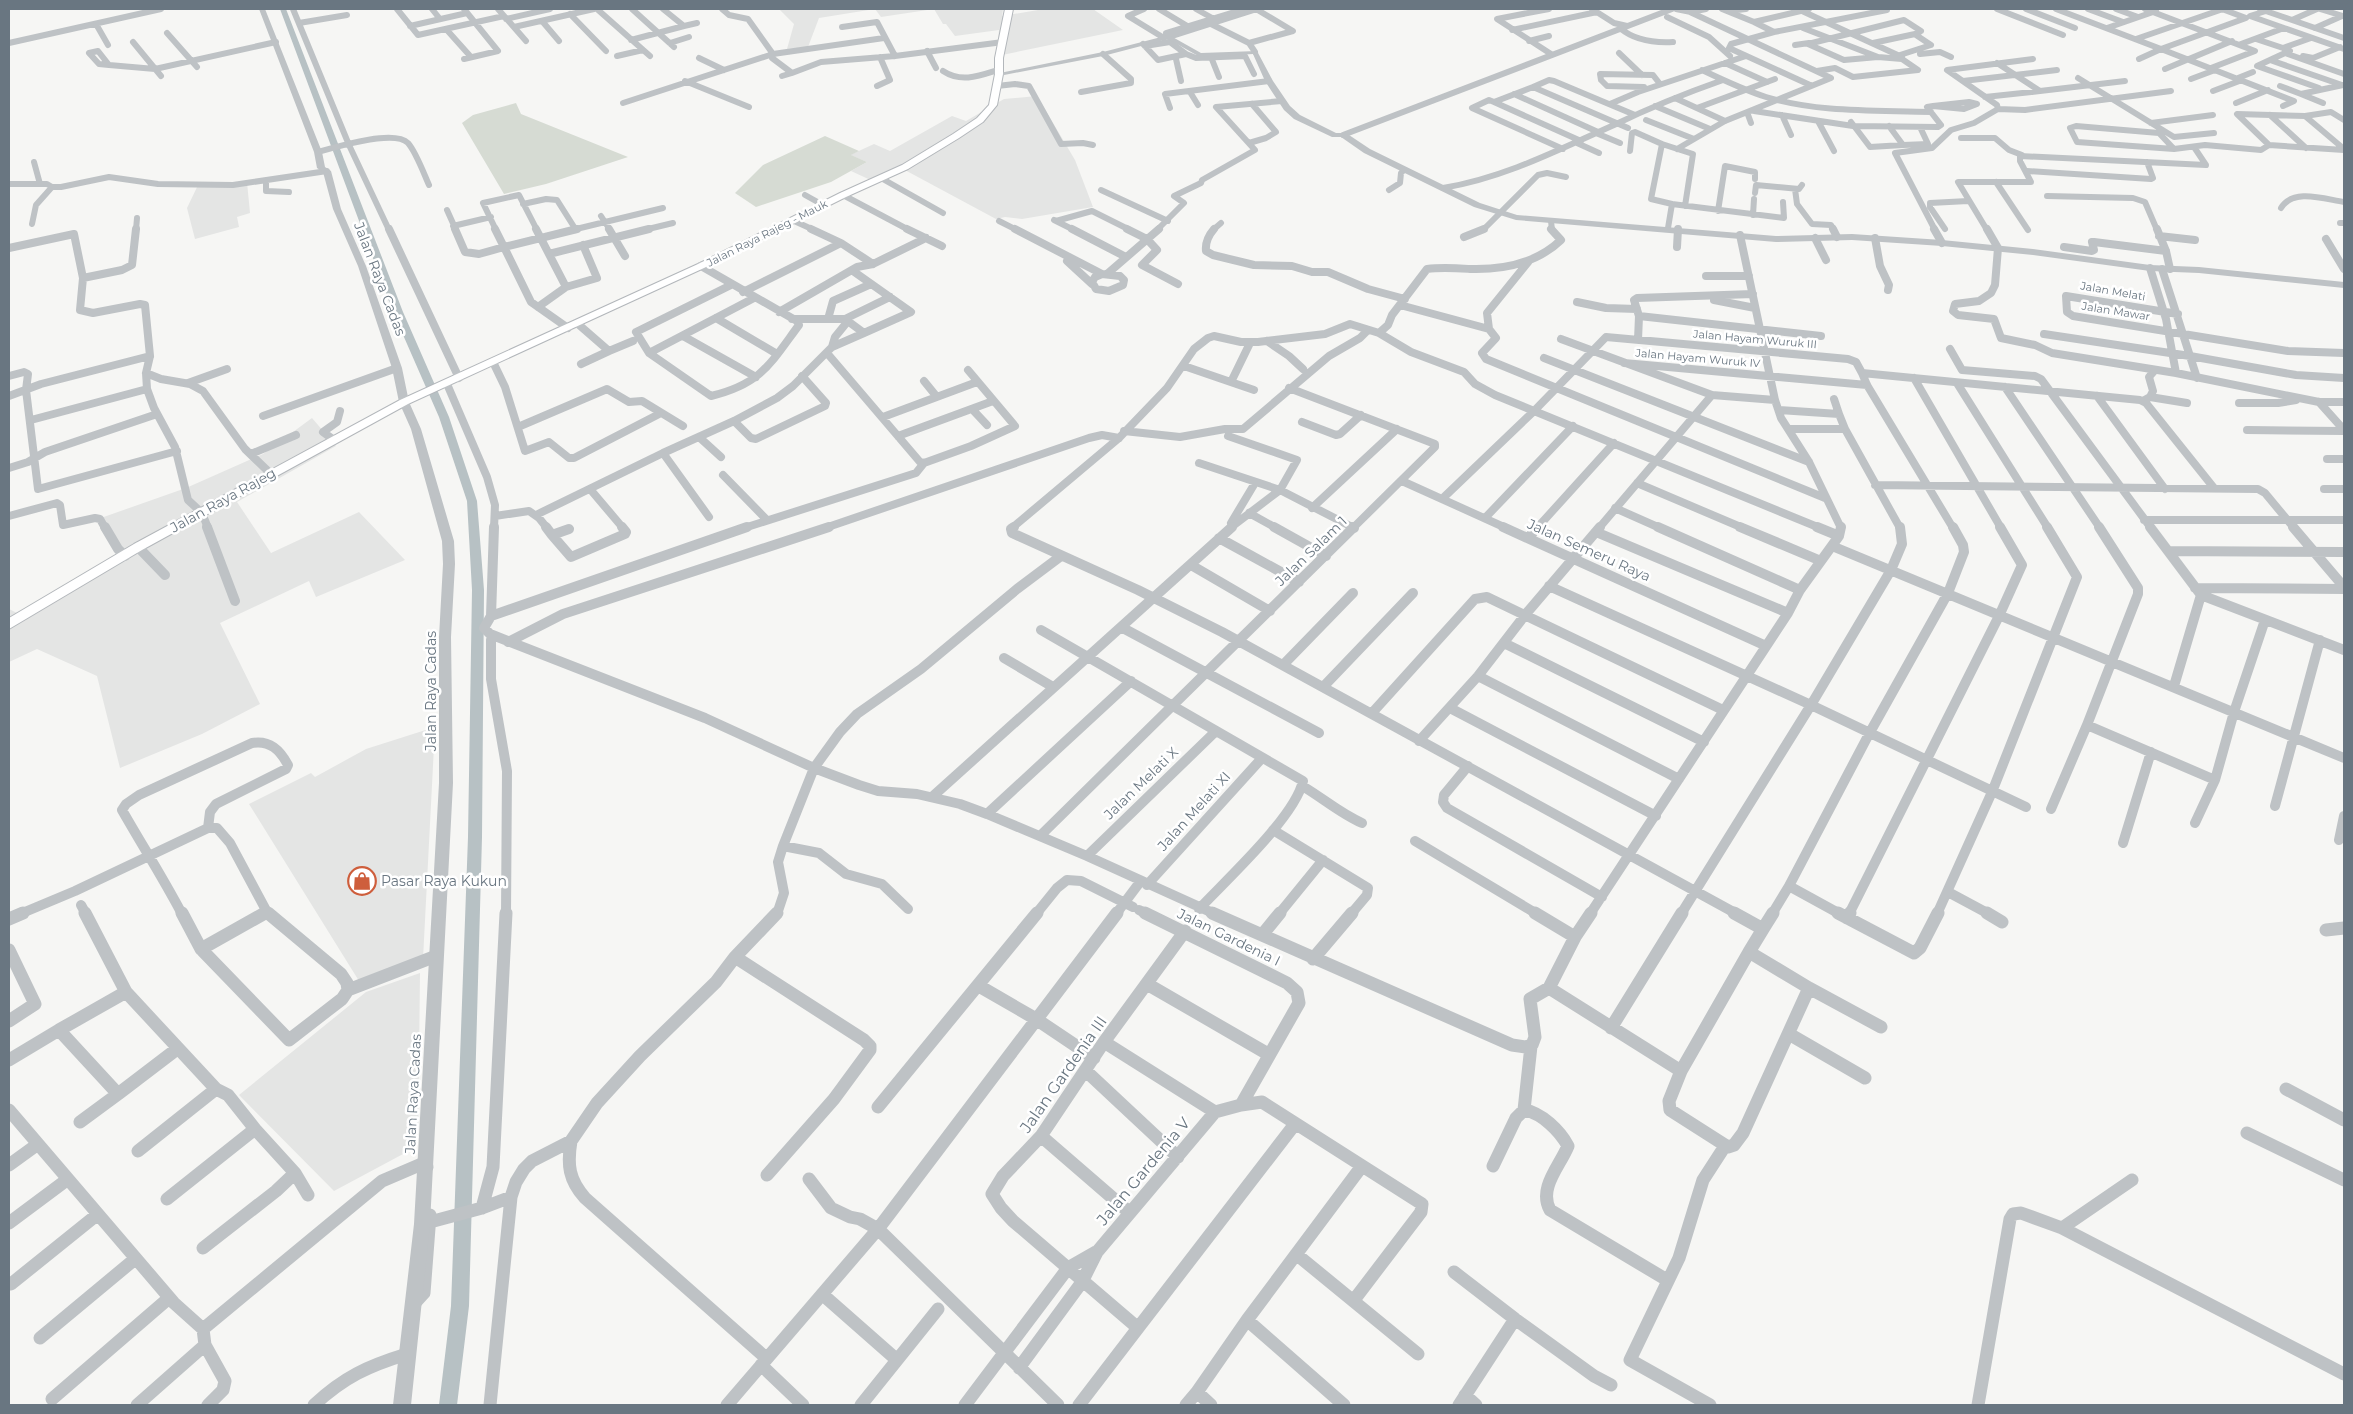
<svg xmlns="http://www.w3.org/2000/svg" width="2353" height="1414" font-family="Montserrat,sans-serif">
	<rect width="100%" height="100%" fill="#f6f6f4"/>
	<!-- built -->
	<path fill="#e4e5e4" d="M779,9H1003L1002,16L1044,9H1093L1123,30L997,56L999,30L955,36L946,24H943L934,9L881,17L875,9L819,18L808,47L787,49L794,24Z
		M1037,96L1075,160L1093,207L1022,219L1005,217L996,219L903,169L877,183L851,171L867,162L850,155L874,144L890,151L952,116L966,121L1004,99Z
		M247,182L250,213L237,217L239,227L195,239L187,208L199,183Z
		M312,418L336,446L237,502L271,553L359,512L405,560L316,597L309,581L220,623L260,704L202,734L120,768L97,676L37,649L9,662V609L17,613L123,552L98,519L186,488L263,454Z
		M435,727L423,959L359,981L249,804L311,773L315,777L366,749Z
		M420,973L418,1146L334,1191L239,1095L366,992Z"/>
	<!-- green -->
	<path fill="#d6dbd3" d="M516,103L521,114L628,157L546,184L504,194L462,123L473,115Z
		M825,136L859,151L851,155L867,162L831,182L756,207L735,193L763,165Z"/>
	<g fill="none" stroke-linecap="round" stroke-linejoin="round">
		<!-- canal -->
		<path fill="#b7c1c4" fill-rule="evenodd" d="M280,9H286L403,312L449,417L477,501L484,590L482,837L469,1306L457,1405H439L451,1306L468,837L472,590L467,501L439,417L393,312Z"/>
		<defs>
			<path id="secondary" d="M1005,9H1013L1003,58V74L997,105L983,122L959,138L908,169L846,197L704,268L408,404L142,550L9,629V618L134,544L400,400L698,264L840,193L902,165L953,134L977,118L989,105L995,74V58Z"/>
		</defs>
		<!-- secondary casing -->
		<use href="#secondary" stroke="#b3b7bb" stroke-width="2"/>
		<!-- minor-far3 -->
		<path stroke="#bec2c5" stroke-width="6" d="M293,9L349,145L389,230
			M397,9L418,35L504,16
			M432,9L440,19
			M464,9L498,51L464,59
			M498,9L526,41
			M597,9L650,56
			M632,9L674,47
			M722,9L729,15L748,19L773,54L884,38
			M1144,9L1128,16L1164,38
			M1159,9L1189,27
			M1196,9L1214,19
			M1244,9L1166,33L1169,37L1257,9
			M1549,9L1497,19L1551,54
			M1592,9L1614,23L1627,26
			M1676,9L1691,12L1706,9
			M1722,9L1754,22
			M1809,9L1754,22L1774,32L1731,44L1729,48L1810,85
			M1997,9L2063,35
			M2026,9L2075,28
			M2056,9L2161,49L2139,59
			M2088,9L2123,22
			M2116,9L2138,17
			M2145,9L2255,51L2211,68
			M2260,9L2292,20L2317,9
			M2320,9L2343,16
			M2269,10L2250,16L2284,28
			M1729,11L1746,9
			M1802,11L1902,57
			M570,14L606,51
			M1667,17L1709,37L1730,56
			M506,19L550,9
			M2292,20L2344,38
			M542,21L559,41
			M299,23L347,15
			M96,24L108,45
			M1211,24L1249,43L1255,52
			M410,26L467,13
			M684,26L697,23
			M514,27L594,9
			M842,27L877,22L895,56
			M1620,28C1635,41 1654,43 1673,42
			M1803,28L1878,57L1902,59L1918,70L1853,77L1835,68L1817,71
			M2107,28L2156,11
			M2315,28L2342,16
			M446,29L471,57
			M1512,30L1597,12
			M1774,32L1887,10
			M167,33L197,67
			M2136,39L2223,9
			M2256,39L2283,48
			M631,40L684,26L663,9
			M1529,41L1549,36
			M133,42L161,76
			M9,43L161,9
			M670,43L689,37
			M1249,43L1293,31L1256,9
			M1873,43L1915,34
			M1143,44L1158,60L1186,54
			M2241,44L2284,28L2344,49
			M1795,45L1809,43
			M1145,46L1170,42L1186,54L1196,58L1245,56L1254,74
			M2161,49L2294,101L2283,106
			M2161,49L2246,18L2222,9
			M98,51L109,65L99,64L89,53Z
			M927,51L936,68
			M2290,51L2283,48L2311,38
			M1619,53L1642,75
			M1920,54L1940,52L1951,57
			M617,56L643,50
			M2303,56L2313,58L2340,47
			M1211,57L1219,77
			M1878,57L1844,60L1808,44L1904,20L1921,31L1916,35L1931,45L1900,55
			M699,58L724,70
			M1176,59L1181,81
			M2270,60L2342,85
			M1725,63L1767,82
			M109,65L155,69L276,42
			M2165,69L2232,41
			M1702,70C1723,80 1744,90 1766,97C1819,113 1876,110 1931,112
			M943,71C961,83 979,76 998,70
			M792,73L821,62L895,56L1003,42
			M2078,78L2174,137L2214,133
			M2238,78L2253,72
			M2191,79L2215,70
			M685,81L749,107
			M1963,81L2057,70
			M877,86L890,80L880,57
			M997,86L1015,84L1029,86L1061,144L1083,143L1093,145
			M2280,86L2301,94L2343,85
			M1533,87L1494,102L1489,100L1472,108L1563,149
			M1644,87L1607,86L1601,80L1600,74L1653,75L1660,84
			M2319,88L2257,66L2285,53L2344,74
			M2040,91L2125,81
			M2213,91L2242,80
			M1081,92L1131,83V79L1103,54
			M1190,92L1198,105
			M1514,94L1598,132
			M2301,94L2323,103
			M1985,97L2040,91L1997,63
			M1675,98L1725,121
			M1494,102L1581,141
			M1969,102L1977,104L1964,109L1933,106Z
			M623,103L773,54L772,58L792,73L782,76
			M2236,103L2268,90
			M1610,104L1638,92L1746,56
			M1655,106L1710,129
			M1170,108L1165,94L1269,81
			M1697,108L1775,79
			M1998,109L2025,110L2171,91
			M1754,111L1853,126L1938,127L1941,125L1927,107L1933,106
			M1747,112L1751,123
			M1782,115L1791,135
			M2270,115L2306,148
			M2305,116L2331,112L2344,120
			M1646,120L1694,139
			M1818,121L1834,151
			M1851,122L1870,147L1903,145
			M2151,123L2213,115
			M1889,126L1903,145L1928,144L1920,127
			M2076,126L2159,133L2174,149L2077,142L2070,128Z
			M1628,128L1533,87L1549,80L1554,81L1635,115
			M1596,133L1620,143
			M1343,135L1672,9
			M1961,138H1995L2009,150L2022,155
			M1249,143L1266,138L1276,132L1252,104
			M1577,143L1599,153
			M2269,145L2237,114L2305,116L2344,149
			M1677,149L1725,121L1831,78L1690,12
			M2174,149L2205,145L2261,150L2269,145L2344,150
			M1630,151L1632,133L1635,132L1662,144
			M318,152C336,147 394,129 408,143C416,152 424,174 429,185
			M34,162L40,184
			M2027,171L2151,179L2153,178L2147,162
			M881,178L943,213
			M266,181V191L289,192
			M1996,182L2028,230
			M9,184H47L52,187H61L109,177L158,184L233,185L327,171
			M1443,188C1504,178 1558,150 1614,125C1649,108 1686,93 1723,80
			M1795,189L1797,204L1812,224L1831,225L1834,230
			M1101,190L1168,221
			M1389,190L1400,183L1401,173L1404,170
			M1755,193L1756,185L1799,189L1802,185
			M805,195L823,205
			M843,195L909,230
			M2047,196L2133,198L2145,202L2157,230
			M523,204L546,199L557,200L576,230
			M1672,204L1651,199L1662,144L1693,154L1685,206
			M2281,208C2293,188 2324,199 2344,202
			M447,210L456,230
			M1718,211L1725,166L1755,172V179
			M1753,215L1754,199
			M601,216L610,230
			M792,220L814,230
			M1054,220L1074,230
			M999,221L1017,230
			M1056,221L1092,211L1130,230
			M1551,221L1552,230
			M2340,223H2344
			M32,224L36,205L52,187
			M453,226L491,217
			M1668,228L1672,204L1784,218L1783,202
			M1945,229L1930,207V203L1968,201
			M136,230L137,218
			M496,230L483,203L519,195L537,230
			M572,230L663,208
			M644,230L673,223
			M1157,230L1184,203L1174,196L1201,183L1202,180L1255,150L1216,107L1282,101
			M1213,230L1221,223
			M1483,230L1538,175L1547,173L1566,177
			M1935,230L1895,153L1932,148L1951,130L1974,123L1998,109L1997,105L1947,70L2033,59
			M1987,230L1958,182H2031L2020,161V156L2206,165L2194,147"/>
		<!-- minor-far2 -->
		<path stroke="#bec2c5" stroke-width="8" d="M389,229L459,378
			M455,229L465,252L479,254L504,247L495,229
			M536,229L566,287L538,307
			M609,229L625,256
			M811,229L841,243
			M907,229L942,246
			M1015,229L1102,274
			M1072,229L1126,257
			M1127,229L1147,239L1157,250L1142,265L1178,284
			M1214,229C1208,236 1205,242 1206,251L1213,255L1254,265L1292,266L1312,272H1328L1368,289L1405,299
			M1833,229L1837,237
			M1934,229L1942,243
			M1987,229L1998,248L1995,285L1991,293L1979,301L1955,304L1953,311L1958,315L1994,319L2001,338L2035,345L2052,353L2176,373L2319,402H2344
			M2157,229L2166,251L2170,269
			M1740,235L1775,400L1781,418L1809,462L1841,528
			M2159,236L2195,240
			M1464,237L1484,229
			M1815,238L1826,260
			M1875,238L1880,266L1889,285L1888,290
			M2326,239L2344,269
			M1677,247L1678,229
			M2064,247L2092,251L2094,250L2092,242H2094L2166,251
			M9,248L74,234L83,278L80,310L93,313L140,304L145,305L150,356L146,373L147,389L154,408L175,447L188,500L202,513L208,528
			M549,254L649,229
			M1067,261L1092,284
			M701,266L797,321L799,325C770,364 761,384 711,396L649,353L636,332L731,285
			M2150,268L2166,319L2176,373
			M2162,269L2197,378
			M853,271L911,312L864,333
			M1102,274L1120,276L1124,280L1123,285L1109,291L1096,289L1092,282L1095,277Z
			M1107,274L1159,229
			M1706,276H1749
			M83,278L122,270L132,265L136,229
			M566,287L597,278L583,245
			M743,292L841,243L873,264
			M1753,294L1637,298L1634,300L1639,316L1821,336
			M1714,300L1755,308
			M1577,302L1606,308L1637,309
			M1400,305L1489,329L1496,338L1482,353L1486,359L1825,498
			M779,312L857,267L873,264L926,238
			M2178,314L2066,296L2067,312L2073,316L2288,351L2344,353
			M716,318L777,354
			M792,319H845L890,297
			M828,319L833,301L871,284
			M578,324L609,351L633,341
			M568,328L531,302L504,247L577,229
			M1489,329L1487,313L1529,261
			M1379,333L1411,352L1464,372L1475,384L1495,395L1820,528
			M2044,334L2190,356L2296,375L2344,378
			M683,336L756,377
			M1561,339L1712,395L1775,400
			M1638,340L1639,316
			M1267,341L1289,356L1303,369
			M832,347L835,337L848,321
			M1950,349L1962,370L2035,376L2041,379L2151,528
			M649,353L754,298
			M827,353L920,462L924,463
			M1544,358L1809,462
			M493,362L505,387L525,451L549,442L569,458H574L661,413
			M1624,363L1867,385
			M581,364L609,351
			M1184,366L1254,390
			M146,373L161,379L190,384L203,391L245,449L271,474
			M9,376L24,372L28,374L26,390L38,489L177,451
			M1914,378L2001,528
			M924,381L937,397
			M1231,382L1250,343
			M188,383L227,369
			M1957,383L2048,528
			M447,384L487,477L495,505L494,528
			M2005,387L2100,528
			M1289,388L1435,444V447L1353,528
			M9,396L41,384L150,356
			M2097,396L2165,489
			M2150,397L2187,403
			M1834,399L1839,414
			M2143,401L2150,397L2153,391L2149,377L2155,370
			M2319,402L2344,430
			M2239,403H2278L2296,400
			M972,409L987,425
			M1779,410L1839,414L1845,429L1900,528
			M263,416L397,368
			M883,417L977,382
			M31,420L147,389
			M734,421L751,438L756,439L825,406L826,403L802,376
			M1302,422L1336,435L1340,434L1361,415
			M518,427L607,389L629,402L642,401L683,426
			M1790,429H1845
			M2247,430L2344,431
			M1124,431L1180,437L1225,429H1243L1329,356L1360,338L1368,330
			M898,436L993,401
			M1228,436L1297,460L1280,490L1230,528
			M699,437L721,457
			M334,440L323,432L337,422L340,411
			M251,454L296,435
			M2327,459H2344
			M1199,463L1280,490L1354,528
			M9,468L28,462L45,452L157,414
			M723,475L767,520
			M1402,481L1506,528
			M1637,483L1743,528
			M1875,485L2258,489L2265,493L2294,528
			M590,489L623,528
			M2324,489H2344
			M1442,499L1535,410L1606,337L1848,359L1856,362L1862,373
			M1312,508L1397,429
			M1615,508L1660,528
			M1249,513L1276,528
			M538,514L663,453
			M9,516L57,503L60,505L63,525L95,518L100,519L105,528
			M495,516L529,511L539,518L547,528
			M709,517L663,453L734,421L777,398L793,386L832,347L864,333L845,319
			M1485,518L1573,426
			M2144,520H2344
			M1231,523L1255,483
			M744,528L916,473L924,463L971,446L1015,426L968,370
			M825,528L1089,438L1102,435L1119,438
			M1012,528L1119,438L1167,388L1194,349L1208,338L1214,336L1241,342H1258L1325,334L1350,324L1379,333L1388,325L1392,315L1427,269C1442,267 1455,268 1470,269C1503,270 1537,263 1561,240L1551,229
			M1537,528L1614,443
			M1599,528L1712,395
			M1953,528L1867,385L1862,373L2140,400L2146,403L2214,488"/>
		<!-- minor-far1 -->
		<path stroke="#bec2c5" stroke-width="10" d="M105,527L118,549L125,556
			M207,527L235,601
			M494,527L491,616L484,628L490,634L705,718L814,768L859,785L878,791L917,794L960,804L987,814L1087,856L1215,914
			M546,527L552,535L569,529
			M1014,527L1011,529L1012,533L1138,590L1222,632L1737,914
			M1274,527L1326,556
			M1352,527L1354,528
			M1503,527L1764,645
			M1658,527L1800,590
			M1740,527L1821,561
			M1817,527L1839,536
			M2150,527L2201,595L2344,650
			M2293,527L2344,587
			M1596,532L1788,613
			M552,535L571,557L625,534L626,532L622,527
			M1219,538L1299,582
			M1528,538L1538,527
			M1832,546L2344,758
			M138,547L165,575
			M2168,551L2344,552
			M1191,565L1270,611
			M1549,586L1811,705L1891,570L1902,544L1900,527
			M2195,588L2344,589
			M491,616L747,527
			M1121,627L1319,733
			M1041,630L1303,781C1295,817 1226,880 1199,909
			M493,636L491,640V679L507,771L506,914
			M508,642L563,614L829,527
			M1504,643L1704,742
			M1004,658L1053,687
			M1283,665L1353,593
			M1478,676L1679,779
			M1324,686L1413,593
			M2174,686L2201,595
			M1450,708L1656,816
			M1372,713L1475,599L1487,597L1723,710
			M2087,725L2138,594V588L2099,527
			M1419,741L1478,676L1525,615L1600,527
			M1468,766L1444,795L1443,802L1447,808L1602,897
			M1304,787C1324,799 1341,814 1362,823
			M932,797L1232,527
			M2275,806L2320,640
			M2051,809L2087,725L2215,780L2234,712L2265,620
			M987,814L1131,681
			M2195,823L2215,780
			M1273,830L1368,888L1367,895L1351,914
			M1040,836L1354,527
			M2339,840L2344,816
			M1415,841L1537,914
			M2123,843L2151,752
			M783,846L819,853L846,874L882,884L908,909
			M1087,856L1216,731
			M1147,885L1262,758
			M1789,886L1869,734L1948,593L1964,552L1963,545L1953,527
			M1948,892L1989,914
			M81,905L86,914
			M1139,910L1147,914
			M267,912L270,914
			M20,914L75,891L208,828H217L230,843L267,912L263,914
			M182,914C163,878 142,845 122,810L126,804L139,795L252,743C270,740 280,750 288,765L286,769L216,804L210,812L208,828
			M777,914L784,893L778,862L783,846L814,768L840,732L857,714L921,669L1017,589L1061,556
			M1036,914L1057,888L1067,880L1081,881L1133,907
			M1116,914L1140,882
			M1279,914L1323,860
			M1590,914L1788,613L1800,590L1839,536L1841,527
			M1681,914L1811,705L2026,807
			M1772,914L1789,886L1840,914
			M1849,914L1999,616L2022,565L2000,527
			M1937,914L1992,792L2077,577L2047,527"/>
		<!-- minor -->
		<path stroke="#bec2c5" stroke-width="13" d="M85,913L126,992L216,1089L228,1095L255,1129L295,1173L276,1191L203,1248
			M182,913L201,949L289,1040L342,999L348,990L347,983L341,974L268,913
			M1212,913L1512,1045L1526,1047L1532,1045L1535,1037L1530,999L1549,988L1575,937L1591,913
			M1535,913L1575,937
			M1838,913L1914,953L1920,948L1938,913
			M1987,913L2002,922
			M1847,918L1850,913
			M9,919L23,913
			M1763,929L1773,913
			M2326,930L2344,928
			M1262,935L1280,913
			M201,949L265,913
			M9,950L35,1004L9,1021
			M735,957L864,1040L870,1046V1050L834,1099L767,1175
			M1313,959L1352,913
			M1147,984L1268,1054
			M979,986L1036,1019L1094,1058
			M1549,988L1681,1071L1669,1101L1670,1110L1728,1147L1734,1145L1743,1133L1809,988L1749,952L1763,929L1734,913
			M1809,988L1881,1027
			M348,990L436,956
			M1611,1028L1682,913
			M59,1030L126,992
			M1789,1034L1865,1078
			M1104,1042L1215,1112L1241,1105L1299,1003L1297,992L1287,983L1145,913
			M9,1060L59,1030L118,1094L177,1049
			M1086,1071L1178,1157
			M1681,1071L1749,952
			M2286,1089L2344,1120
			M1241,1105L1262,1102L1422,1204L1421,1212L1354,1300
			M878,1107L1037,913
			M9,1110L174,1303L203,1329L382,1181L424,1163L427,1167
			M1524,1110L1531,1046
			M80,1122L118,1094
			M2247,1133L2344,1180
			M1041,1136L1130,1213
			M571,1141C567,1165 569,1180 585,1198L766,1358
			M138,1151L216,1089
			M9,1165L38,1144
			M1493,1166L1516,1118L1524,1110C1542,1113 1560,1131 1568,1146C1560,1166 1538,1188 1550,1210L1667,1280
			M295,1173L308,1195
			M167,1199L255,1129
			M482,1208L493,1167L506,913
			M430,1222L482,1208L511,1197
			M9,1223L68,1179
			M2062,1228L2132,1180
			M1296,1254L1418,1354
			M1454,1272L1515,1319
			M11,1284L98,1214
			M822,1294L897,1360
			M414,1304L424,1293L430,1215
			M1247,1320L1362,1166
			M1138,1328L1295,1124
			M203,1329L205,1345L225,1381L223,1390L208,1405
			M40,1338L135,1259
			M761,1365L803,1405
			M1019,1368L1082,1282L1097,1252L1215,1112
			M1197,1392L1247,1320L1344,1405
			M1465,1395L1476,1405
			M52,1399L169,1298
			M137,1405L205,1345
			M314,1405C344,1377 368,1366 407,1354
			M490,1405L511,1197L516,1182L524,1169L532,1161L571,1141L597,1103L640,1056L716,982L735,957L777,913
			M727,1405L878,1229L860,1219L850,1217L831,1208L809,1179
			M861,1405L938,1309
			M965,1405L1068,1268L1096,1252
			M1058,1405L878,1229L1117,913
			M1079,1405L1138,1328L1013,1221L1001,1208L992,1194L1003,1176L1041,1136L1104,1042L1185,931
			M1186,1405L1197,1392L1211,1405
			M1459,1405L1515,1319L1594,1376L1611,1385
			M1710,1405L1630,1360L1679,1258L1703,1180L1725,1146
			M1978,1405L2010,1219L2013,1214L2021,1213L2062,1228L2344,1374"/>
		<!-- tertiary -->
		<path fill="#bec2c5" fill-rule="evenodd" d="M259,9H265L322,152L325,167L331,171L341,209L366,266L402,368L409,402L421,429L454,541L455,564L451,637L453,783L430,1224L411,1405H393L414,1224L439,783V637L443,564L442,541L411,429L399,402L392,368L358,266L333,209L323,172L317,168L314,152Z
			M1169,35L1201,53L1257,51L1273,81L1290,106L1300,115L1336,133H1346L1370,149L1480,203L1517,215L1776,236L1852,234L1942,240L2033,249L2150,265L2199,267L2344,282V288L2199,273L2150,271L2033,255L1942,246L1852,240L1776,242L1516,220L1474,207L1364,153L1341,137H1332L1294,119L1284,110L1265,81L1253,54L1200,57L1168,39L1103,56L999,76L995,74L1103,52Z"/>
		<!-- secondary -->
		<use href="#secondary" fill="#fff" fill-rule="evenodd"/>
	</g>
	<!-- icons -->
	<defs>
		<symbol id="shop-ring" viewBox="-11 -11 22 22"><circle r="9.5" fill="#fff" stroke="#ce5e3c" stroke-width="1.5"/><path d="M-5-2.5h2.3a2.7 3.5 0 0 1 5.4 0H5L5.5 6h-11ZM-1.5-2.5h3a1.5 2.3 0 0 0-3 0Z" fill="#ce5e3c"/></symbol>
	</defs>
	<g fill-rule="evenodd">
		<use href="#shop-ring" x="346" y="865" width="32" height="32"/>
	</g>
	<g text-anchor="middle" stroke-width="5" stroke-linejoin="round" paint-order="stroke">
		<!-- far-street labels -->
		<g font-size="11" fill="#697681" stroke="#fff">
			<text transform="translate(767 233) rotate(-27)" y="4">Jalan Raya Rajeg - Mauk</text>
			<text transform="translate(2113 291) rotate(10)" y="4">Jalan Melati</text>
			<text transform="translate(2116 311) rotate(9)" y="4">Jalan Mawar</text>
			<text transform="translate(1755 339) rotate(5)" y="4">Jalan Hayam Wuruk III</text>
			<text transform="translate(1698 358) rotate(5)" y="4">Jalan Hayam Wuruk IV</text>
		</g>
		<!-- street labels -->
		<g font-size="14" fill="#697681" stroke="#fff">
			<text transform="translate(380 279) rotate(69)" y="5">Jalan Raya Cadas</text>
			<text transform="translate(223 500) rotate(-29)" y="5">Jalan Raya Rajeg</text>
			<text transform="translate(1589 550) rotate(24)" y="5">Jalan Semeru Raya</text>
			<text transform="translate(1311 551) rotate(-44)" y="5">Jalan Salam 1</text>
			<text transform="translate(431 691) rotate(-90)" y="5">Jalan Raya Cadas</text>
			<text transform="translate(1141 783) rotate(-44)" y="5">Jalan Melati X</text>
			<text transform="translate(1194 811) rotate(-48)" y="5">Jalan Melati XI</text>
			<text transform="translate(1229 937) rotate(26)" y="5">Jalan Gardenia I</text>
			<text transform="translate(413 1094) rotate(-87)" y="5">Jalan Raya Cadas</text>
		</g>
		<!-- poi labels -->
		<g font-size="14" fill="#697681" stroke="#fff" text-anchor="start">
			<text x="381" y="886">Pasar Raya Kukun</text>
		</g>
		<!-- near-street labels -->
		<g font-size="16" fill="#697681" stroke="#fff">
			<text transform="translate(1063 1074) rotate(-55)" y="6">Jalan Gardenia III</text>
			<text transform="translate(1143 1171) rotate(-50)" y="6">Jalan Gardenia V</text>
		</g>
	</g>
	<!-- border -->
	<rect width="2353" height="1414" fill="none" stroke="#697681" stroke-width="20"/>
</svg>
